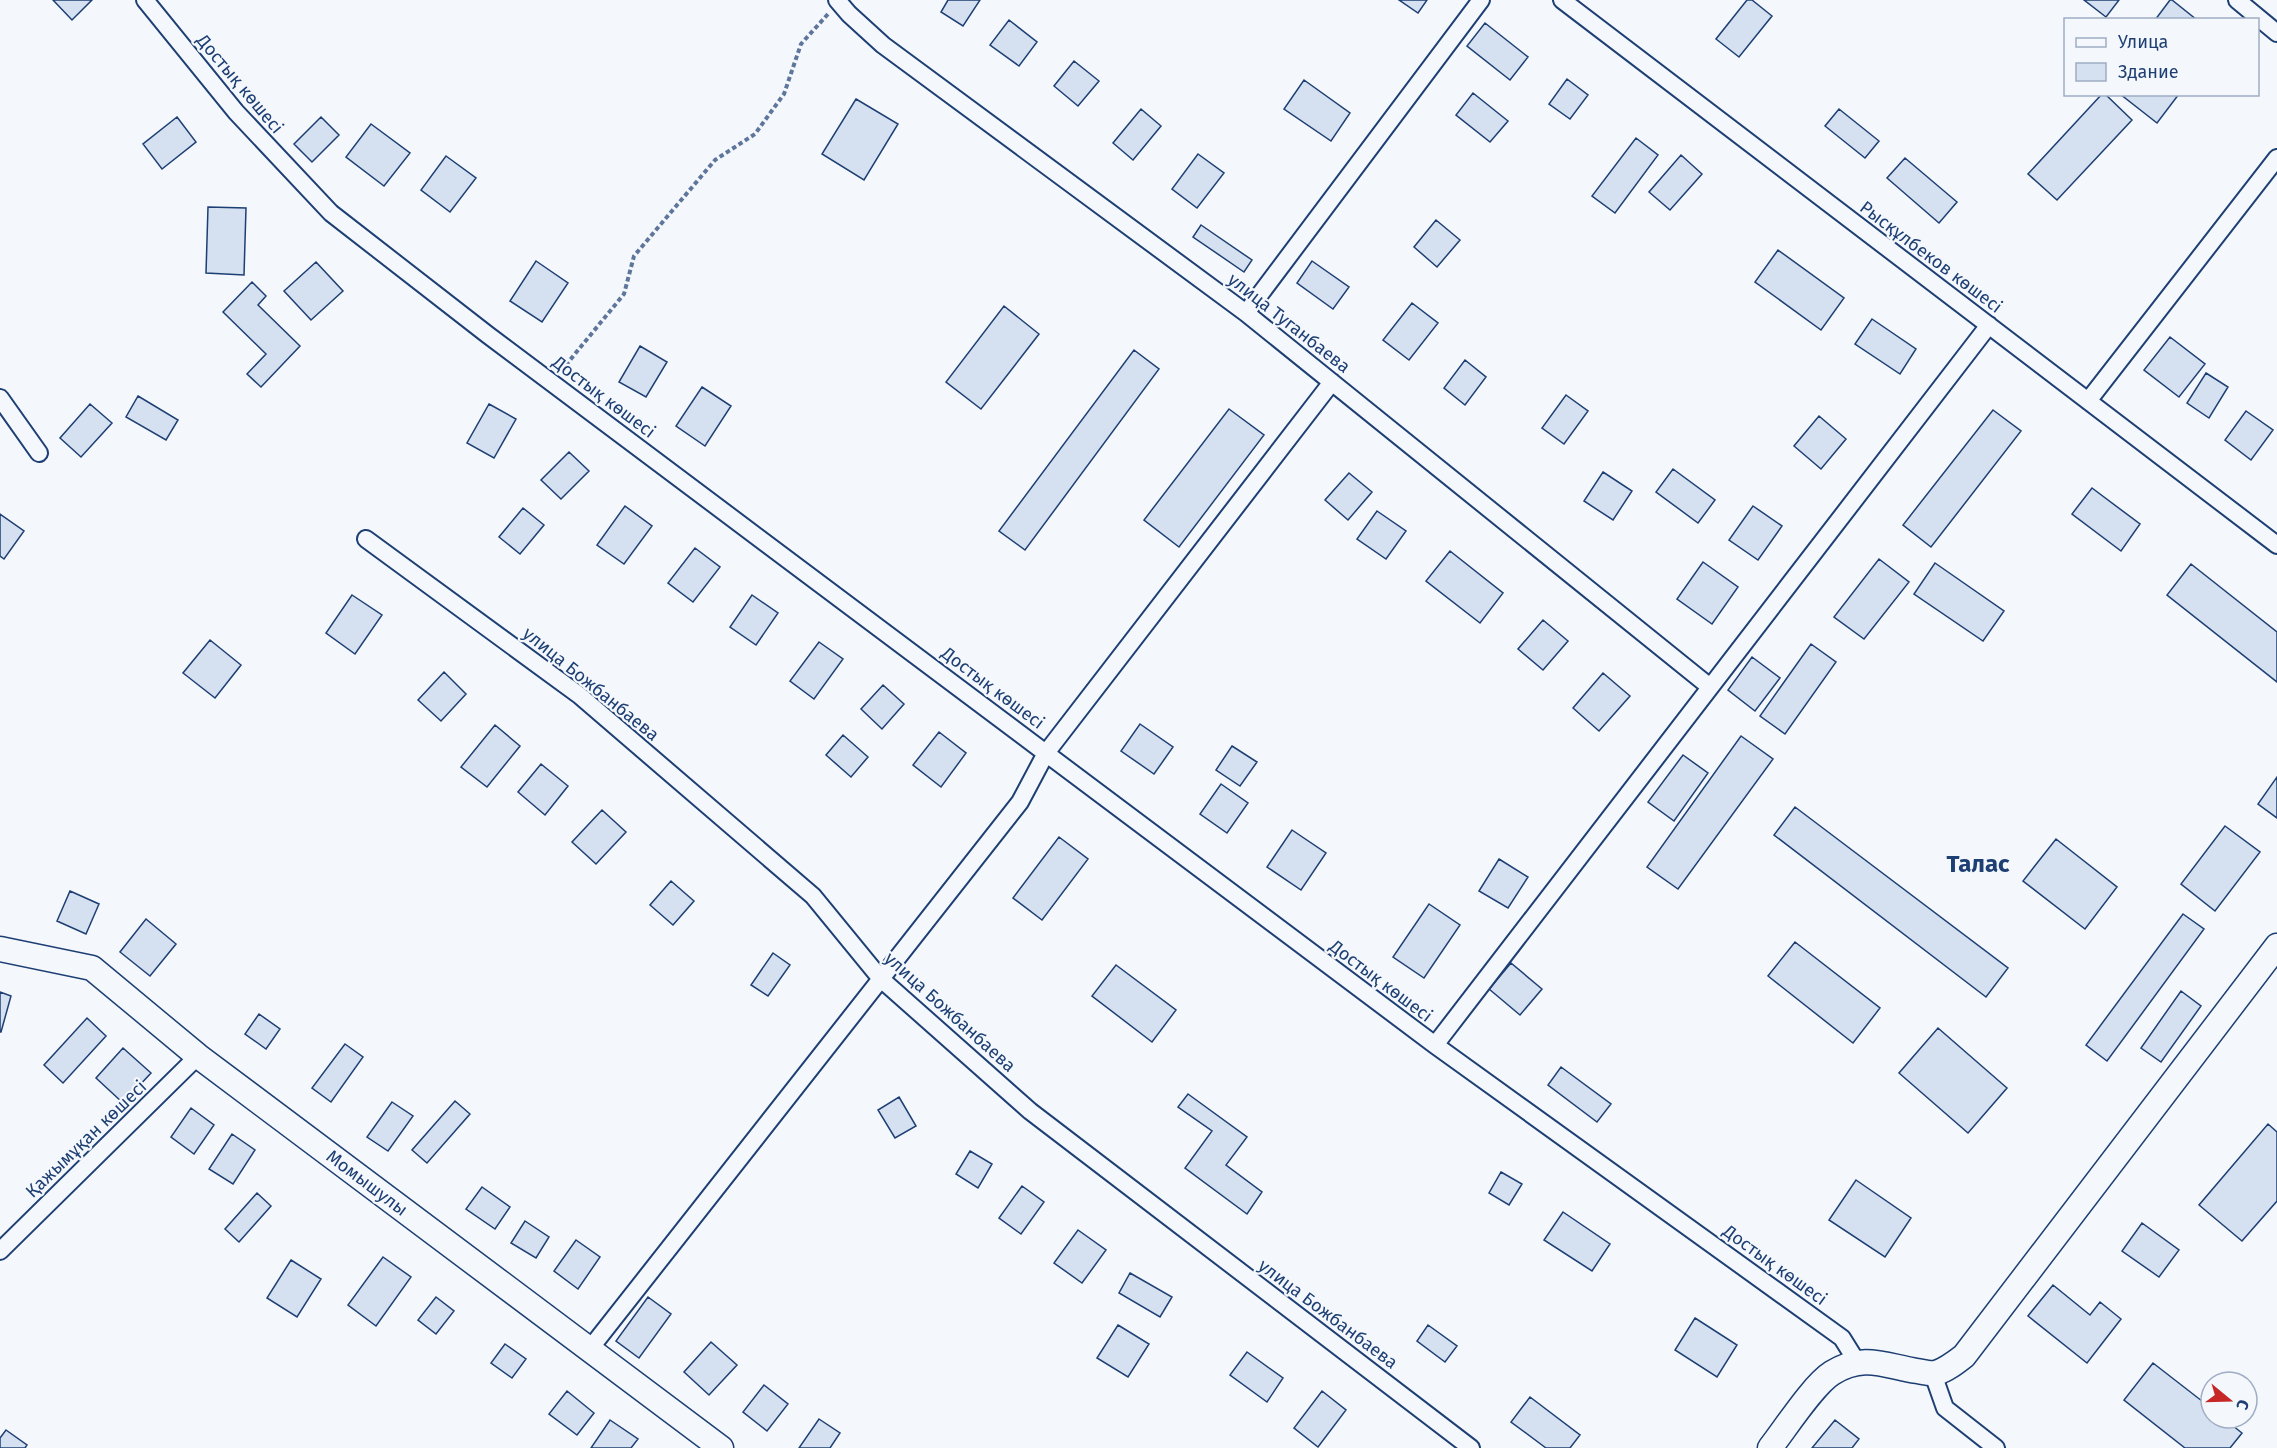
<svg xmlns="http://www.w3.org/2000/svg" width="2277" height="1448" font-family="'Fira Sans',sans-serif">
	<rect width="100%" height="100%" fill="#f4f7fb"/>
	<!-- building -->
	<path fill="#d5e0f0" stroke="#1d3f73" stroke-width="1.5" d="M53,0H92L72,20Z
		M948,0H980L963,26L941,12Z
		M1399,0H1427L1418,13Z
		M1747,0H1752L1772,16L1739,57L1716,39Z
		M2084,0H2119L2106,17Z
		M2170,0H2172L2197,20H2155Z
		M1009,20L1037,42L1019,66L990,45Z
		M1485,23L1528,57L1510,80L1467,46Z
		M1074,61L1099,81L1078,106L1054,86Z
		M1567,79L1588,95L1570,119L1549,104Z
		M1304,80L1350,113L1331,141L1284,109Z
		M1473,93L1508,121L1490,142L1456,115Z
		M2102,94H2105L2132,120L2057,200L2028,174Z
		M2120,94H2179L2157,123Z
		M856,99L898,124L864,180L822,154Z
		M1141,109L1161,126L1133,160L1113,143Z
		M1839,109L1879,141L1865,158L1825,126Z
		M177,117L196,142L162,169L143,144Z
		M321,117L339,135L312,162L294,144Z
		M371,124L410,153L384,186L346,157Z
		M1636,138L1658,155L1615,213L1592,196Z
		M1198,154L1224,173L1197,208L1172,189Z
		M1681,155L1702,174L1670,210L1649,192Z
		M446,156L476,178L450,212L421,190Z
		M1905,158L1957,202L1939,223L1887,178Z
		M208,207L246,208L244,275L206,273Z
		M1436,220L1460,240L1437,267L1414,247Z
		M1201,225L1252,260L1244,272L1193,237Z
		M1778,250L1844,298L1821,330L1755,282Z
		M536,261L568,283L542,322L510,301Z
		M1312,261L1349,287L1333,309L1297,283Z
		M316,262L343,291L311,320L284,291Z
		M252,282L266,296L258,305L300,346L261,387L247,374L266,354L223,312Z
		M1412,303L1438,323L1409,360L1383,340Z
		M1004,306L1039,334L981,409L946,382Z
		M1872,319L1916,349L1900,374L1855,344Z
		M2170,337L2205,364L2179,397L2144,370Z
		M640,346L667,362L646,397L619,382Z
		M1134,350L1159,369L1025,550L999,531Z
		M1465,360L1486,377L1465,405L1444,388Z
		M2206,373L2228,387L2209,418L2187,403Z
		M702,387L731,406L705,446L676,426Z
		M1566,395L1588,411L1564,444L1542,428Z
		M138,396L178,420L166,440L126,417Z
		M90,404L112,423L81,457L60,438Z
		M489,404L516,419L494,458L467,443Z
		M1229,409L1264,435L1179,547L1144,520Z
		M1993,410L2021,431L1931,547L1903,525Z
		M2246,411L2273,430L2251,460L2225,440Z
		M1819,416L1846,439L1821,469L1794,446Z
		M569,452L589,471L561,499L541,480Z
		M1673,469L1715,500L1698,523L1656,492Z
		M1603,472L1632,491L1613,520L1584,501Z
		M1349,473L1372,492L1348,520L1325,500Z
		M2092,488L2140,524L2121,551L2072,514Z
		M625,506L652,526L624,564L597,545Z
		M1753,506L1782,526L1758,560L1729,540Z
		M523,508L544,525L520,554L499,537Z
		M1377,511L1406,531L1386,559L1357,539Z
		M0,514L24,531L4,559L0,556Z
		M695,548L720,567L693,602L668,583Z
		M1450,551L1503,593L1480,623L1426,581Z
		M1879,559L1909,582L1864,639L1834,617Z
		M1703,562L1738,587L1712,624L1677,599Z
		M1935,563L2004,611L1983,641L1914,594Z
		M2191,564L2277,632V682L2167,595Z
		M352,595L382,615L355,654L326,633Z
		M752,595L778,613L756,645L730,627Z
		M1543,620L1568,641L1543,670L1518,649Z
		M210,640L241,665L215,698L183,673Z
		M819,642L843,659L814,699L790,681Z
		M1811,644L1836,662L1785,734L1760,716Z
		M1752,657L1780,678L1755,711L1728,690Z
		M444,672L466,694L441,721L418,700Z
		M1603,673L1630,696L1599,731L1573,708Z
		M883,685L904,704L882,729L861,709Z
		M1140,724L1173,747L1154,774L1121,751Z
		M495,725L520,746L487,787L461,767Z
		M939,732L966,753L941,787L913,765Z
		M843,735L868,757L851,777L826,755Z
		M1741,736L1773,759L1678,889L1647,867Z
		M1232,746L1257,762L1240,786L1216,770Z
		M1683,755L1708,773L1674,821L1648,802Z
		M541,764L568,786L545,815L518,792Z
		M2277,777V818L2258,804Z
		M1221,784L1248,803L1227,833L1200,814Z
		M1795,807L2008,968L1986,997L1774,835Z
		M602,810L626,832L596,864L572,842Z
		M2225,826L2260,852L2215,911L2181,884Z
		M1292,830L1326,853L1301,890L1267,867Z
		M1059,837L1088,859L1042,920L1013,898Z
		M2056,839L2117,887L2085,929L2023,881Z
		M1499,859L1528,877L1508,908L1479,891Z
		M671,881L694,901L673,925L650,905Z
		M70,891L99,904L86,934L57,921Z
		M1429,904L1460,925L1424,978L1393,957Z
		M2183,914L2204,929L2107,1061L2086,1045Z
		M146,919L176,944L150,976L120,952Z
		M1795,942L1880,1008L1853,1043L1768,976Z
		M773,953L790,965L768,996L751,985Z
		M1511,963L1542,989L1520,1015L1489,989Z
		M1116,965L1176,1010L1152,1042L1092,996Z
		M2181,991L2201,1006L2161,1062L2141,1048Z
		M0,992L11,996L1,1032H0Z
		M259,1014L280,1029L266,1049L245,1034Z
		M87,1018L106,1036L63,1083L44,1065Z
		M1938,1028L2007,1088L1968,1133L1899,1073Z
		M345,1044L363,1057L331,1102L312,1088Z
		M123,1048L151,1073L123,1103L96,1078Z
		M1561,1067L1611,1104L1597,1122L1548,1085Z
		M1188,1094L1247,1137L1226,1165L1262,1192L1247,1214L1185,1168L1212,1131L1178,1107Z
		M899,1097L916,1126L895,1138L878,1110Z
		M455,1101L470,1114L427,1163L412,1150Z
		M392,1102L413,1116L388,1151L367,1137Z
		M191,1108L214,1125L194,1154L171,1137Z
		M2268,1124L2277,1132V1201L2242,1241L2199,1205Z
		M232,1134L255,1150L233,1184L209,1169Z
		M970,1151L992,1164L978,1188L956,1174Z
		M1501,1172L1522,1184L1509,1205L1489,1193Z
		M1856,1180L1911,1218L1885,1257L1829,1220Z
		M1022,1186L1044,1202L1021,1234L999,1218Z
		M482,1187L510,1207L495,1229L466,1209Z
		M257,1193L271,1206L239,1242L225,1229Z
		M1563,1212L1610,1244L1592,1271L1544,1240Z
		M525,1221L549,1237L536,1258L511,1243Z
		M2142,1223L2179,1250L2159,1277L2122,1251Z
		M1078,1230L1106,1250L1082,1283L1054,1263Z
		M576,1240L600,1257L578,1289L554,1271Z
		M383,1257L411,1277L376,1326L348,1305Z
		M291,1260L321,1279L297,1317L267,1298Z
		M1130,1273L1172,1297L1160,1317L1119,1293Z
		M2053,1285L2090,1315L2100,1302L2121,1319L2087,1363L2028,1316Z
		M436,1297L454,1311L436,1334L418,1320Z
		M648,1297L671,1314L639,1358L616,1341Z
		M1695,1318L1737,1345L1717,1377L1675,1350Z
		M1118,1325L1149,1344L1128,1377L1097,1358Z
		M1428,1325L1457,1346L1445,1362L1417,1341Z
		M711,1342L737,1365L709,1395L684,1372Z
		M505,1344L526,1359L512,1378L491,1363Z
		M1247,1352L1283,1378L1267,1402L1230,1375Z
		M2153,1363L2211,1408V1418H2223L2242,1433L2230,1448H2185L2124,1400Z
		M764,1385L788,1404L767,1431L743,1412Z
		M567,1391L594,1413L577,1435L549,1414Z
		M1322,1391L1346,1410L1318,1447L1294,1428Z
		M1530,1397L1580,1435L1570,1448H1546L1511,1422Z
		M819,1419L840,1433L830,1448H799Z
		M610,1420L638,1439L631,1448H591Z
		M1835,1420L1859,1439L1852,1448H1812Z
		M6,1430L27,1445L25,1448H0V1438Z"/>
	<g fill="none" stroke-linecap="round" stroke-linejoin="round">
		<defs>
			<path id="street" d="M145,0L236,112L331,213L488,335L1435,1045L1842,1338L1857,1362
				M837,0L849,14L883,45L1246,313L1710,687
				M1562,0L2277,545
				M2237,0L2277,33
				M1246,313L1481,0
				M0,398L39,453
				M2088,401L2277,158
				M366,539L579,695L813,896L881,979L1030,1111L1471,1448
				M1435,1045L1989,325
				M0,1251L198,1056
				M589,1350L1020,802L1046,753L1332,382
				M1933,1374L1945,1408L1996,1448"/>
			<path id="secondary" d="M0,949L92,968L198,1056L721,1448
				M1770,1448C1785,1429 1813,1385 1832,1373C1864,1353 1885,1366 1917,1371C1923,1372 1930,1374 1936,1373C1946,1370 1955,1363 1964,1356L2277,946"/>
		</defs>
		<!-- street casing -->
		<use href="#street" stroke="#1d3f73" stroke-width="20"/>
		<!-- secondary casing -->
		<use href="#secondary" stroke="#1d3f73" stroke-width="27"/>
		<!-- path -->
		<path stroke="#5e769c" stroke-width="4" stroke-dasharray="4.5 3" stroke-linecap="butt" d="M561,371L624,294L634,256L715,160L755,134L784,94L801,44L828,14"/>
		<!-- street -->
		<use href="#street" stroke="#f4f7fb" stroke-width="16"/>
		<!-- secondary -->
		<use href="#secondary" stroke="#f4f7fb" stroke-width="24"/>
	</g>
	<g text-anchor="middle" stroke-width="4.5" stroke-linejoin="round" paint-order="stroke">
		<!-- street labels -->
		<g font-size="18" fill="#1d3f73" stroke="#f4f7fb">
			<text transform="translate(240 84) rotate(50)" y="6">Достық көшесі</text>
			<text transform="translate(1931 257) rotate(37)" y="6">Рысқұлбеков көшесі</text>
			<text transform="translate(1289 323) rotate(38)" y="6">улица Туганбаева</text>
			<text transform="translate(604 397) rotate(37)" y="6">Достық көшесі</text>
			<text transform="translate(591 684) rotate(39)" y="6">улица Божбанбаева</text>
			<text transform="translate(993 688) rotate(37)" y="6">Достық көшесі</text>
			<text transform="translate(1381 981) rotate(37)" y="6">Достық көшесі</text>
			<text transform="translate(950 1012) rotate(42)" y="6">улица Божбанбаева</text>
			<text transform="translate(86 1139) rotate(-44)" y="6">Қажымұқан көшесі</text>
			<text transform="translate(367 1183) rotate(37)" y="6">Момышулы</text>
			<text transform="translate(1775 1265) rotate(36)" y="6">Достық көшесі</text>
			<text transform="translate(1328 1314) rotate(37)" y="6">улица Божбанбаева</text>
		</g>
		<!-- district labels -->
		<g font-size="24" font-weight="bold" fill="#1d3f73" stroke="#f4f7fb">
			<text x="1978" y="872">Талас</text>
		</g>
	</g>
	<!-- legend -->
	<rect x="2064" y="18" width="195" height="78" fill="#f4f7fb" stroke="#9eadc5" stroke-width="1.5"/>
	<rect x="2076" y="38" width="30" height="9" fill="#f4f7fb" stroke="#9eadc5" stroke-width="1.5"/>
	<text x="2118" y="48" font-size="18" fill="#1d3f73">Улица</text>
	<rect x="2076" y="63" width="30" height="18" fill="#d5e0f0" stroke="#9eadc5" stroke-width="1.5"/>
	<text x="2118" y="78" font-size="18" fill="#1d3f73">Здание</text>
	<!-- north arrow -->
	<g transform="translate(2229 1400) rotate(109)"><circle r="28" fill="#f4f7fb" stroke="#9eadc5" stroke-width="1.5"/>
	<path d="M0-4.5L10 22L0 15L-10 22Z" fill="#c62828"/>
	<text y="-9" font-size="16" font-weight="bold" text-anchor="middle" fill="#1d3f73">С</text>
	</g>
</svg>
